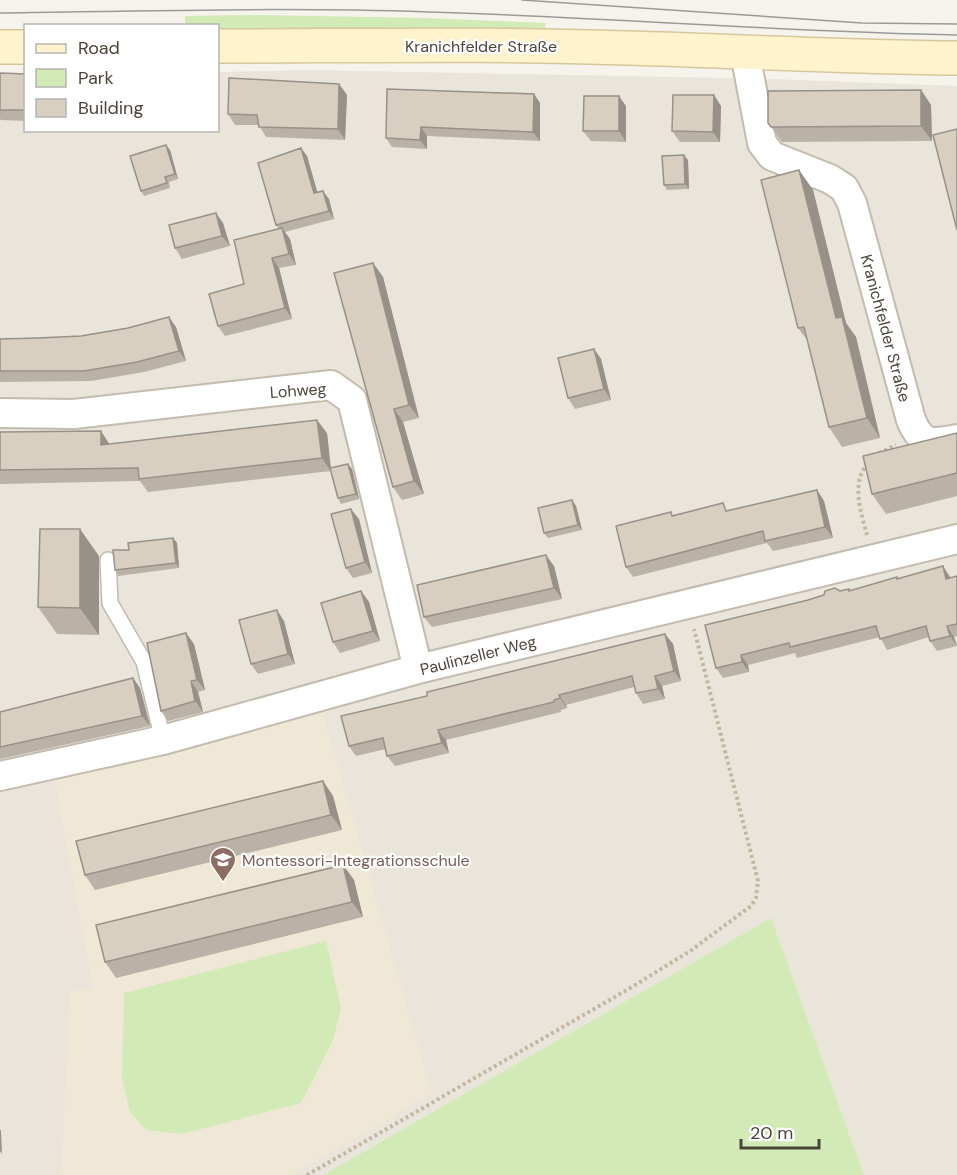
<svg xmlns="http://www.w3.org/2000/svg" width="957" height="1175" font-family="'DM Sans',sans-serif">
	<rect width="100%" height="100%" fill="#f6f3ec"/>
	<!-- residential -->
	<path fill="#eae5da" d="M310,70L771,79L957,86V1175H864L771,919L323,1175H0V77L25,76L26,130H218V72Z"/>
	<!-- education -->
	<path fill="#efe8d6" d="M321,707L432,1094L292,1175H61L70,991L93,989L54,777Z"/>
	<!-- green -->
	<path fill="#d2eab5" d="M247,15L427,18L546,23L545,30L218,31V26L185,25V16Z
		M771,918L864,1175H323Z
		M326,941L341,1009L333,1040L301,1103L182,1134L146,1130L130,1112L122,1079L124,993Z"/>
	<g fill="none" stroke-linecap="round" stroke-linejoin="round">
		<defs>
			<path id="lane" d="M108,560L110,603L144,662L163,740"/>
			<path id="street" d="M745,53L762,143L772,156L830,179L844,188L852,203L911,420C922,446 932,444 957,439
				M0,413L74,414L331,385L352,400L418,669
				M0,776L163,740L418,669L957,539"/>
			<path id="secondary" d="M218,46C354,46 490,43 626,48C736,51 846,57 957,58
				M0,47H26"/>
		</defs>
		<!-- lane casing -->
		<use href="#lane" stroke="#c2bbae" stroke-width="18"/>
		<!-- street casing -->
		<use href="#street" stroke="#c2bbae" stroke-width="32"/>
		<!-- secondary casing -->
		<use href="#secondary" stroke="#d6c79b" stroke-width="36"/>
		<!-- path -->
		<path stroke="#c4b79f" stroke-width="4" stroke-dasharray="3 3" stroke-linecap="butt" d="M879,453L896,445
			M867,535C861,512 850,482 869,462
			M307,1175L632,987L690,951L751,906L756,898L758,881L694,629"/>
		<!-- lane -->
		<use href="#lane" stroke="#fff" stroke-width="15"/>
		<!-- street -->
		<use href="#street" stroke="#fff" stroke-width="28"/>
		<!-- secondary -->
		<use href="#secondary" stroke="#fff3cd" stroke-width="33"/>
		<!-- tram -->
		<path stroke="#9a9a9a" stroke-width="1.5" d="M522,0L862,23L957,24
			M0,13C143,11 285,7 428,12C605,17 781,32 957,35"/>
	</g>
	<!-- wall -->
	<path fill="#bab2a6" d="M0,73L26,74V121L1,120L0,119Z
		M339,84L347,95L345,140L266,137L259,125H235L228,114Z
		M921,90L931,105L932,141L782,142L768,123Z
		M534,94L540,103V141L427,136V149L392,147L386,138Z
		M714,95L721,106L720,142H680L672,131Z
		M626,106V142L591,141L583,131Z
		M301,148L307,156L317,193L329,199L334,219L285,232L290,239L296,265L279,268L292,319L225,336L218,326L279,229L276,225Z
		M170,150L178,179L169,182L170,188L144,196L141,191Z
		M688,160L689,189L667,190L664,185Z
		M799,170L813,190L846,323L856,337L880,438L842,447L829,427L807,340L798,328Z
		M223,223L230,246L182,259L175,248Z
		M373,263L383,277L419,418L403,422L424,494L402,500L393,487Z
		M176,327L186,361L144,372L91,381L0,382V339L38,338L81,336Z
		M594,349L601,359L611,400L575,409L568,398Z
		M0,432L110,444L327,433L331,468L348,464L352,469L359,499L341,504L338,498L331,471L148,492L140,481L0,484Z
		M957,433V496L886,514L872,494Z
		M817,490L824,501L833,538L773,551L767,543L633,577L626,567L673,516L729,510Z
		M572,500L576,506L582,530L548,538L544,533Z
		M359,519L372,573L353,578L346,568Z
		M173,538L177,543L179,568L118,576L115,570L129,550Z
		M99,556V635L57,634L38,607Z
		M554,566L562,599L432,627L424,617Z
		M957,576V636L954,637L957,646L937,651L930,641L929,637L887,650L880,637L797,658L795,653L748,665L749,672L723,678L716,668L808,600L840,591L849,589L850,591L898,579L950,577V578Z
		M361,591L369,602L380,641L340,653L333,642Z
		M284,621L295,664L258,674L251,664Z
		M665,634L673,644L681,681L662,686L665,699L643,704L636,693L634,687L566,705L567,708L561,710V712L446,740L449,753L395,766L387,756L386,749L356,756L349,746L427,696Z
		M194,644L205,690L198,692L203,712L168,721L161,711Z
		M133,678L140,688L150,726L0,759V712Z
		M323,781L333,796L342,830L95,890L85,875Z
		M343,865L354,880L363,917L116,978L105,962Z"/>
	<!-- shaded-wall -->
	<path fill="#979187" d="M339,84L347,95L345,140L338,129Z
		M921,90L931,105L932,141L921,126Z
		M534,94L540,103V141L533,132Z
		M714,95L721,106L720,142L713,132Z
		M619,96L626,106V142L619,131Z
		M421,127L427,136V149L420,140Z
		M166,145L170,150L178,179L175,174Z
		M301,148L307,156L320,201L314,193Z
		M684,155L688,160L689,189L685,184Z
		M799,170L813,190L846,323L856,337L880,438L867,418L836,318Z
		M323,191L329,199L334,219L329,211Z
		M216,213L223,223L230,246L222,236Z
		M282,228L290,239L296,265L289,254Z
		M272,258L279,268L292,319L285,308Z
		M373,263L383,277L419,418L409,405Z
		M169,317L176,327L186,361L179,351Z
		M594,349L601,359L611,400L604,389Z
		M394,409L403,422L424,494L414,481Z
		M317,420L327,433L331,471L322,458Z
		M101,431L110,445H101Z
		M348,464L352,469L359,499L356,494Z
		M817,490L824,501L833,538L825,527Z
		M572,500L576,506L582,530L578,525Z
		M351,509L359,519L372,573L365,562Z
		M80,529L99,556V635L80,608Z
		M173,538L177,543L179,568L176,563Z
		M546,555L554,566L562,599L554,588Z
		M943,566L950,577L953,589L946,579Z
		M361,591L369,602L380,641L373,631Z
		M277,610L284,621L295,664L288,654Z
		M947,626L954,637L957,646L950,636Z
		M186,633L194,644L205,690L197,680Z
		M665,634L673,644L681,681L674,671Z
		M741,655L748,665L749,672L742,662Z
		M655,676L662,686L665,699L658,689Z
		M133,678L140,688L150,726L142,716Z
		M191,681L198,692L203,712L195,701Z
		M559,695L566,705L567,708L560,698Z
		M438,730L446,740L449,753L442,743Z
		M323,781L333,796L342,830L331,815Z
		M343,865L354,880L363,917L352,902Z
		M0,1129L1,1131L2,1154L0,1151Z"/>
	<!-- building -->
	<path fill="#d8cfc1" stroke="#979187" stroke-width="1.5" d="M0,73L26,74V110H0Z
		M229,78L339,84L338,129L259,127L257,115L228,114Z
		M387,89L534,94L533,132L421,127L420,140L386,138Z
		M921,90V126L771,127L768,123V91Z
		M673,95H714L713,132L672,131Z
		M584,96H619V131H583Z
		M957,129V230L933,135Z
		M166,145L175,174L165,177L167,183L141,191L130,156Z
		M301,148L314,193L323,191L329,211L276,225L258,163Z
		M684,155L685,184L664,185L662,156Z
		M799,170L836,318L842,317L867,418L829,427L804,327L798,328L761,180Z
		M216,213L222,236L175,248L169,225Z
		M282,228L289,254L272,258L285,308L218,326L209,294L244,284L234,240Z
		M373,263L409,405L394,409L414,481L393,487L334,273Z
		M169,317L179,351L137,362L84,371H0V339L38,338L81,336L128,328Z
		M594,349L604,389L568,398L558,358Z
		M317,420L322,458L139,479L138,468L0,470V432L101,431V445Z
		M957,433V473L872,494L863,456Z
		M348,464L356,494L338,498L330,468Z
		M817,490L825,527L765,541L763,531L626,567L616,526L671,512L672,516L723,503L726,511Z
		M572,500L578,525L544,533L538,508Z
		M351,509L365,562L346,568L331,514Z
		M40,529H80V608L38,607Z
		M173,538L176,563L115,570L113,550H129L128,543Z
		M546,555L554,588L424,617L417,585Z
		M943,566L946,579L957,576V624L947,626L950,636L930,641L926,626L880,639L876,626L790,647L789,643L741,655L742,662L716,668L705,625L808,600L824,595L825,591L835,588L840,591L849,589V591L897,577V579Z
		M361,591L373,631L333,642L321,603Z
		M277,610L288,654L251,664L239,620Z
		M186,633L197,680L191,681L195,701L161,711L147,643Z
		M665,634L674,671L655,676L658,689L636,693L632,676L559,695L560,698L554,700V702L438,730L442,743L387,756L383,738L349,746L341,716L427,696V692Z
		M133,678L142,716L0,747V712Z
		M323,781L331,815L85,875L76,841Z
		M343,865L352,902L105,962L96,925Z"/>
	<!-- icons -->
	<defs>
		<symbol id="school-pin" viewBox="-11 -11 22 30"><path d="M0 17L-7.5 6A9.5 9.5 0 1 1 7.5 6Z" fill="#8d6e63" stroke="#fff"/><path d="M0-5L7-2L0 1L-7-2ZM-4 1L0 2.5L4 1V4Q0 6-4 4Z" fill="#fff"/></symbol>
	</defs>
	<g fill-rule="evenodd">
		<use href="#school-pin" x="208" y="845" width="30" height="40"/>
	</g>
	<g text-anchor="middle" stroke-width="4.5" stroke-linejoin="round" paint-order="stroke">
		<!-- street labels -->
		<g font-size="16" fill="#4b4439" stroke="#fff">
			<text x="481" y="52">Kranichfelder Straße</text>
			<text transform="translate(886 328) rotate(75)" y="6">Kranichfelder Straße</text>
			<text transform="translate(298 390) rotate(-4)" y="6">Lohweg</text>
			<text transform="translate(478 655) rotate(-14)" y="6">Paulinzeller Weg</text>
		</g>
		<!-- education labels -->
		<g font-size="16" fill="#785e54" stroke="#fff" text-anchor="start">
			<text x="242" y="866">Montessori-Integrationsschule</text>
		</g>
	</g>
	<!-- legend -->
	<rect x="24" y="24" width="195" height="108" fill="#ffffff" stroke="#b7b4b0" stroke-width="1.5"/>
	<rect x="36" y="44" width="30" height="9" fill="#fff3cd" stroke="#b7b4b0" stroke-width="1.5"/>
	<text x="78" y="54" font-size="18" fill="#4b4439">Road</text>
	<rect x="36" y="69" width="30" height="18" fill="#d2eab5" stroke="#b7b4b0" stroke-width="1.5"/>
	<text x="78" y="84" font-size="18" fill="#4b4439">Park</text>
	<rect x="36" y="99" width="30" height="18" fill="#d8cfc1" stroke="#b7b4b0" stroke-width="1.5"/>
	<text x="78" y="114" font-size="18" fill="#4b4439">Building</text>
	<!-- scale -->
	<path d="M741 1139v9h78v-9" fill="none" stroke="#4b4439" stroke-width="3"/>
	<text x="750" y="1139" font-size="18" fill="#4b4439" stroke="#ffffff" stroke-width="4.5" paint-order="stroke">20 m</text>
</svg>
